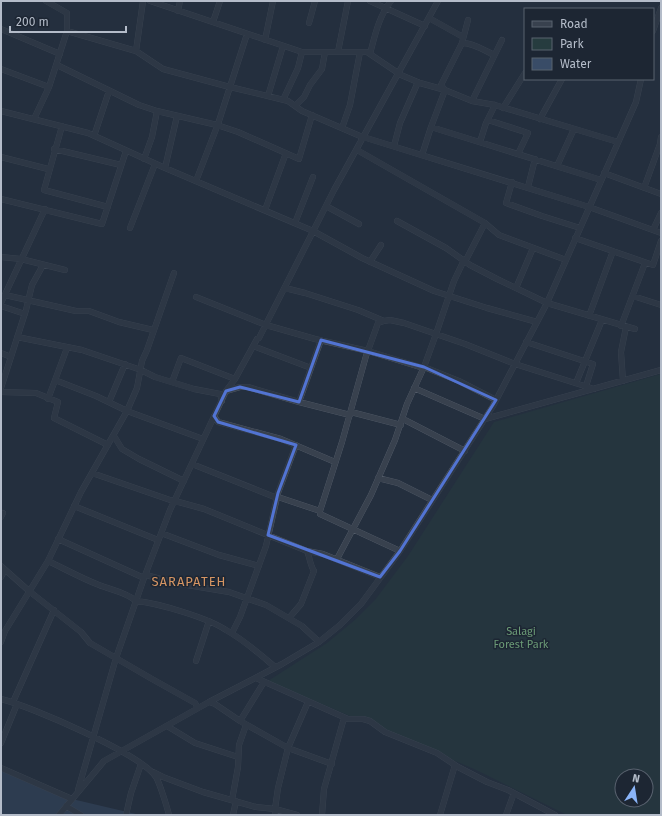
<svg xmlns="http://www.w3.org/2000/svg" width="662" height="816" font-family="'Fira Sans',sans-serif">
	<rect width="100%" height="100%" fill="#242f3e"/>
	<!-- green -->
	<path fill="#263c3f" fill-rule="evenodd" d="M661,374V815H567L474,769L268,681L327,643L356,619L375,600L408,556L494,422ZM622,776H646V800H622Z"/>
	<!-- water -->
	<path fill="#394c67" d="M1,768L72,799L140,815H1Z"/>
	<g fill="none" stroke-linecap="round" stroke-linejoin="round">
		<defs>
			<path id="minor" d="M46,1L67,13V31
				M150,1L302,52H367L401,75L420,83L445,90L472,101L495,105L618,142
				M370,1L425,26
				M178,11L180,1
				M429,18L463,37
				M213,22L220,1
				M309,23L315,1
				M1,29L60,54
				M653,31L661,8
				M265,40L273,1
				M462,43C473,43 484,50 494,55
				M136,51L143,1
				M338,52L348,1
				M370,54C375,35 379,16 391,1
				M57,65L139,105L157,111L217,125L238,132L299,159L312,115
				M1,69L49,87
				M268,96L283,46
				M283,100L298,68L302,52
				M472,101L502,40
				M295,106L304,97L310,85L322,69L325,52
				M503,108L525,73
				M1,111L88,133L165,168L313,231L362,258L434,291L487,308L537,322
				M34,119L49,87L67,31L136,51L163,69L226,86L288,101L302,111L360,136L589,207L661,233
				M540,119L562,79
				M488,120L528,133L518,154
				M62,126L44,190L108,207
				M431,127L601,180
				M342,128L350,105L360,52
				M94,136L109,91
				M480,142L486,123L495,105
				M394,146L400,123L418,82
				M54,149L121,165
				M357,150L485,223L499,235L566,260
				M422,155L431,127L445,90L441,85L462,43L468,20
				M1,157L48,169
				M144,159L152,137L157,111
				M557,166L574,129
				M165,168L177,116
				M604,173L661,194
				M196,181L218,124L247,34
				M512,182L506,203L542,216L580,228
				M528,187L535,159
				M644,188L660,144L661,137
				M1,199L102,224L126,151
				M326,206L359,224
				M265,210L286,153
				M397,221L446,248L470,265L497,279L547,303L635,329
				M295,223L313,177
				M130,228L155,164
				M653,230L661,213
				M575,238L653,265L661,241
				M1,257L21,259L65,270
				M370,262L381,245
				M285,288L305,293L358,310L384,321L390,320L404,323L465,344L515,364L594,389
				M516,288L533,248
				M5,295L76,311H89L119,322L153,330
				M633,296L661,305
				M196,297L266,325L315,339L368,351L420,367H424L459,381L496,400
				M1,303L45,209
				M1,306L25,314
				M589,316L613,251
				M621,326L645,263
				M17,337L82,350L141,370L155,377L194,389L220,394L222,401
				M526,342L593,364L586,386
				M253,346L311,368
				M1,353L11,357
				M55,380L96,396L127,411L203,439
				M623,381L621,352L626,327
				M172,382L181,358L235,379
				M576,383L602,320
				M1,388L26,310L32,285L43,265
				M414,388L485,419L661,370
				M226,391L240,387H248L299,402L350,415
				M1,392L36,393L58,402L54,418L108,445
				M48,399L67,348
				M109,402L125,364
				M299,402L321,340
				M351,412L401,425
				M214,416L218,422L281,439L335,462
				M403,419L465,451
				M114,436L122,449L139,459L184,481
				M192,464L277,498H281L320,511V514L400,551
				M92,473L173,501H175L204,509L307,551L323,554L380,577
				M378,478L398,483L432,500
				M74,506L158,540
				M320,511L342,442L366,356L378,323L384,321
				M1,517L3,513
				M161,533L219,555L259,566
				M58,539L144,578
				M337,559L371,495L395,440L407,404L424,367L436,334L454,281L464,260L467,258L485,223
				M48,561C65,569 81,578 99,585C111,590 126,592 136,601C158,603 208,618 226,630C244,640 260,654 275,667
				M1,566L29,591L81,632L90,643L152,679L195,703L198,708
				M146,575L175,583L229,592L266,605L302,626L319,642
				M1,577L5,570
				M289,618L301,604L314,571C310,565 310,558 307,551
				M232,633L240,617L266,546L278,493L296,445
				M1,642L5,631L48,561L81,492L127,411L137,388L142,361L147,350L174,273
				M196,661L209,621
				M256,678L348,719H363L370,721L385,732L437,753L458,767L487,782L508,790L555,815
				M1,699C30,706 141,754 156,777C160,784 167,807 169,815
				M13,702L54,610
				M209,702L215,704L240,721L288,748L332,764
				M240,721L264,682
				M167,726L195,743L238,757
				M1,743L17,704
				M1,768L72,799
				M153,772L163,777L203,792L256,807L275,809L297,815
				M78,790L116,658L144,578L170,510L226,391L235,379L257,339L259,338L334,190L438,1
				M232,800L238,767L239,745L246,725
				M66,806L81,815
				M59,815L104,761L209,702L282,664L319,642L340,625L361,604L400,551L493,406L547,303L636,102L641,79
				M126,815L131,793L141,764
				M233,815L236,801
				M275,815V809L278,788L288,748L308,702
				M322,815L324,789L344,718
				M440,815L455,765
				M506,815L514,793"/>
		</defs>
		<!-- minor casing -->
		<use href="#minor" stroke="#565f6c" stroke-width="6"/>
		<!-- minor -->
		<use href="#minor" stroke="#38414e" stroke-width="5.5"/>
	</g>
	<!-- marked area -->
	<path d="M0 0H662V816H0ZM321,340L424,367L496,400L400,551L380,577L268,535L278,493L296,445L218,422L214,416L226,391L240,387L299,402Z" fill="#242f3e" fill-opacity=".55" fill-rule="evenodd"/>
	<path fill="none" stroke="#5274d3" stroke-width="3" stroke-linejoin="round" d="M321,340L424,367L496,400L400,551L380,577L268,535L278,493L296,445L218,422L214,416L226,391L240,387L299,402Z"/>
	<g text-anchor="middle" stroke-width="3" stroke-linejoin="round" paint-order="stroke">
		<!-- park labels -->
		<g font-size="11" fill="#6b9a76" stroke="#1d2633">
			<text x="521" y="635">Salagi<tspan x="521" dy="13">Forest Park</tspan></text>
		</g>
		<!-- quarter labels -->
		<g font-size="13" letter-spacing="1" fill="#d59563" stroke="#1d2633">
			<text x="189" y="586">SARAPATEH</text>
		</g>
	</g>
	<!-- border -->
	<rect width="662" height="816" fill="none" stroke="#b4bcc9" stroke-width="4"/>
	<!-- legend -->
	<rect x="524" y="8" width="130" height="72" fill="#1d2633" stroke="#59626f"/>
	<rect x="532" y="21" width="20" height="6" fill="#38414e" stroke="#59626f"/>
	<text x="560" y="28" font-size="12" fill="#b4bcc9">Road</text>
	<rect x="532" y="38" width="20" height="12" fill="#263c3f" stroke="#59626f"/>
	<text x="560" y="48" font-size="12" fill="#b4bcc9">Park</text>
	<rect x="532" y="58" width="20" height="12" fill="#394c67" stroke="#59626f"/>
	<text x="560" y="68" font-size="12" fill="#b4bcc9">Water</text>
	<!-- north arrow -->
	<g transform="translate(634 788) rotate(12)"><circle r="19" fill="#1d2633" stroke="#59626f"/>
	<path d="M0-3L7 15L0 10L-7 15Z" fill="#8ab4f8"/>
	<text y="-6" font-size="11" font-weight="bold" text-anchor="middle" fill="#b4bcc9">N</text>
	</g>
	<!-- scale -->
	<path d="M10 26v6h116v-6" fill="none" stroke="#b4bcc9" stroke-width="2"/>
	<text x="16" y="26" font-size="12" fill="#b4bcc9" stroke="#1d2633" stroke-width="3" paint-order="stroke">200 m</text>
</svg>
